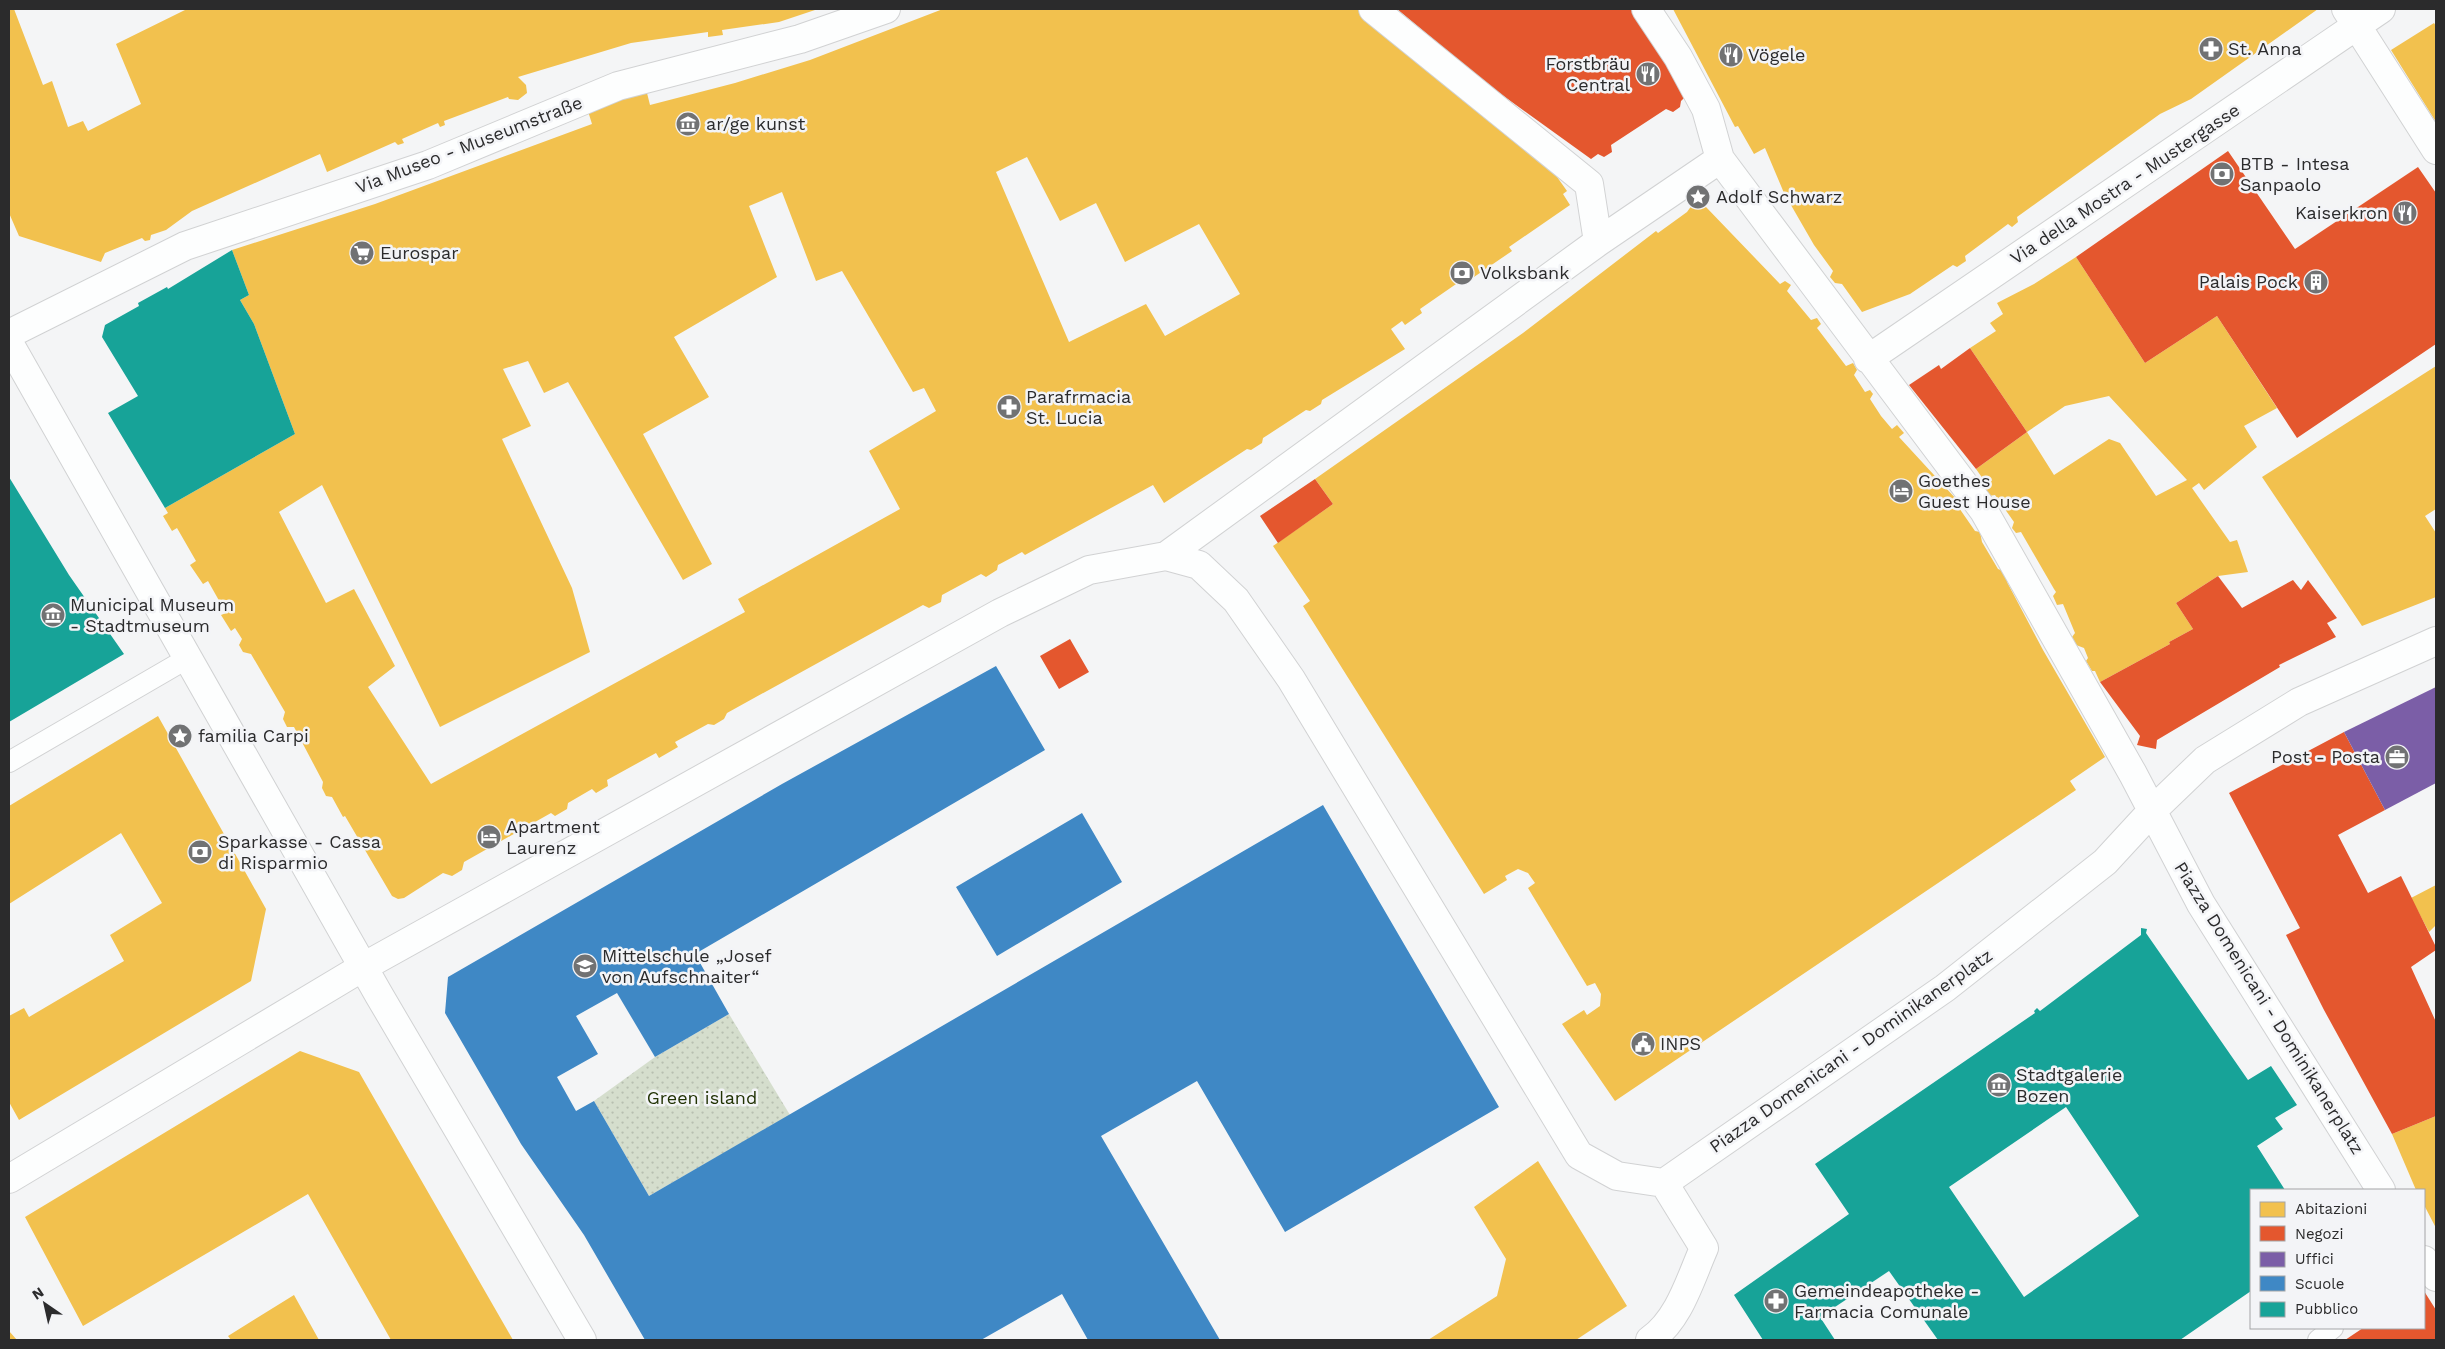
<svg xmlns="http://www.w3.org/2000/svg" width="2445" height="1349" font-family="'Work Sans',sans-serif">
	<defs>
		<pattern id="garden-dots" width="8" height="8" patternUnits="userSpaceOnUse" patternTransform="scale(1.25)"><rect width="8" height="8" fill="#d5decd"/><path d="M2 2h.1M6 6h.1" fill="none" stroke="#b7bfb0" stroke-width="1.8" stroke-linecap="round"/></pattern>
	</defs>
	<rect width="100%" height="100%" fill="#f4f5f6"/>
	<!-- garden -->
	<path fill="url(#garden-dots)" d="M729,1014L790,1115L649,1196L594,1101L655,1057Z"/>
	<!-- homes -->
	<path fill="#f2c14e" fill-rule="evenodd" d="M9,9H14L43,85L52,81L68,127L83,121L88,131L141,104L116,44L187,9H818L779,22L722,30L723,35L708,37V32L631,43L518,77L526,85L527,93L518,100L509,99L508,97L444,121L445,125L440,127L438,123L402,139L404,143L398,145L395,142L327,172L320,154L192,211L166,230L151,235L150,240L145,241L142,238L105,253L101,262L19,236L9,213Z
		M943,9H1359L1409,48L1541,163L1545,160L1567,191L1563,194L1570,205L1509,247L1512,251L1474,277L1472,273L1420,309L1422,313L1405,325L1402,321L1391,329L1405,349L1322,400L1321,404L1310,411L1306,410L1263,438L1262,443L1251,450L1247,449L1164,503L1153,485L1025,555L1022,552L998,565L997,570L986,577L981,574L942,595L941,602L929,608L923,605L727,713L724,719L714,725L708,724L675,742L678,747L659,758L656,753L607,780L608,786L596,793L592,789L568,803L567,809L555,816L551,813L464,862L462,870L452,876L443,873L404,898L398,899L392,896L345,816L343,817L332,797L326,796L322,788L323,782L294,727H287L283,719L285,712L251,654L243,652L239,645L242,639L235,628L231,631L221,615L226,613L208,581L203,584L190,565L196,561L177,528L172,531L163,516L168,513L165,508L295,434L254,324L240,300L249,295L232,250L375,204L592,124L587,108L646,89L650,105L735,83L810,60ZM1027,157L1060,221L1096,203L1125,262L1199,224L1240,294L1165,336L1146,304L1069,342L996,172ZM782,192L816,281L842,271L913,392L924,388L936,411L869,451L900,509L738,599L745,612L431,784L368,687L395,666L354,589L326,603L279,512L322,485L440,727L590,652L572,588L502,439L531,426L503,369L528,361L544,393L568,382L683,580L712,564L643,434L709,397L674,337L777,277L749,206Z
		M1673,9H2318L2191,99L2160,114L2017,217L2018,222L2012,227L2008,224L1965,256L1966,261L1957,267L1953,265L1910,294L1862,312L1842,284L1835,283L1830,277L1833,271L1814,245L1784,193L1765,148L1754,154L1738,126L1735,127Z
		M2434,23L2436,26V122L2391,50Z
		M1699,204L1706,207L1780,284L1785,281L1791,285L1787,291L1811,320L1817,318L1821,324L1817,328L1846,366L1853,363L1857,370L1854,375L1865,392L1870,390L1873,394L1870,399L1881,416L1892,429L1897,425L1904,433L1899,437L1957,500V505L1975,531L1980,532L1982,542L1998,569L2003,571L2007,577V582L2043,650L2105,757L2070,781L2076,790L1615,1101L1562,1024L1584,1010L1587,1015L1600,1006L1601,994L1595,983L1587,986L1528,888L1535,883L1528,873L1518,869L1505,876L1507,880L1484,894L1303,606L1310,601L1273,546L1333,504L1315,479L1523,333L1656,231L1658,233L1687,212L1692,205Z
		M2076,257L2145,363L2217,316L2277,408L2244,426L2257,447L2204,490L2199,483L2192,488L2230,542L2237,540L2248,572L2218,576L2176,603L2193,629L2169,642L2170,644L2100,682L2095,671H2092L2086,661L2088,658L2084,648L2076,645L2072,637L2075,633L2063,604L2057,605L2053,596L2056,592L2054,589L2021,532L2016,533L2012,528L2014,522L1995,495L1989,496L1985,491L1988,486L1976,469L2027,432L1970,348L1996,331L1990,323L2003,314L1997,303L2034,284ZM2109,396L2187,480L2156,496L2120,443L2109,439L2054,475L2027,432L2065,406Z
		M2436,366V509L2425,516L2436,533V597L2362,626L2262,477Z
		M158,716L266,909L251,981L19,1120L9,1102V1016L24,1008L29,1017L124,961L110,935L162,903L121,833L9,904V806Z
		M2436,885V925L2429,932L2411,898Z
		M300,1051L359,1072L513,1340H391L308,1194L83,1326L25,1217Z
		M2436,1116V1228L2424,1205V1190H2416L2392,1134Z
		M1538,1161L1627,1306L1576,1340H1428L1497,1296L1506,1259L1474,1207Z
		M294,1295L319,1340H231L228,1336Z
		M9,1331L17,1340H9Z"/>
	<!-- shops -->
	<path fill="#e4572e" d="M1397,9H1637L1686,96L1681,101L1680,107L1673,112L1666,109L1611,145L1612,152L1604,157L1598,154L1591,159L1487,84Z
		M2228,151L2295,249L2418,167L2436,193V344L2297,438L2217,316L2145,363L2076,257Z
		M1970,348L2027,432L1976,469L1909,385L1939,365L1941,369Z
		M1315,479L1333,504L1278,543L1260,516Z
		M2218,576L2242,608L2293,580L2301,590L2308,580L2337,618L2327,623L2336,637L2279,665L2280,667L2157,740L2156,749L2137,745L2140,736L2100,682L2170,644L2169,642L2193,629L2176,603Z
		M1070,639L1089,672L1059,689L1040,656Z
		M2344,732L2385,810L2338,835L2368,893L2401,876L2436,947V950L2411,967L2436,1022V1116L2392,1134L2324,1010L2286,935L2300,928L2229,793Z
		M2424,1291L2436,1310V1340H2345L2363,1328H2424Z"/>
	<!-- offices -->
	<path fill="#7b5ea7" d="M2436,687V783L2385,810L2344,732Z"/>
	<!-- schools -->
	<path fill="#3f88c5" d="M996,666L1045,750L695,954L729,1014L655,1057L617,993L576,1016L598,1054L557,1077L576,1111L594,1101L649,1196L1323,805L1499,1107L1285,1232L1197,1081L1101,1136L1220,1340H1088L1062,1294L981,1340H645L584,1235L521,1144L445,1013L448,977L782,784Z
		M1082,813L1122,882L997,956L956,887Z"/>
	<!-- public -->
	<path fill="#17a398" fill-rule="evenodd" d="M232,250L249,295L240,300L254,324L295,434L165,508L108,413L138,396L102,337L105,325L139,306L138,303L167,287L168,289Z
		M9,477L69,575L124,654L9,722Z
		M2141,928L2147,929L2146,933L2248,1080L2271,1066L2297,1105L2275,1118L2283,1129L2257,1146L2285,1190H2251V1291L2180,1340H1938L1889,1271L1820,1317L1835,1340H1763L1734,1295L1849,1214L1815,1164L2035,1013L2034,1011L2037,1008L2040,1011L2141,935ZM2066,1107L2139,1216L2024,1297L1949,1187Z"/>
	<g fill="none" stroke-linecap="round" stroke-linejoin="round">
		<defs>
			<path id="lane" d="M9,762L188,658
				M2318,1340L2333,1328"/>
			<path id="street" d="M1373,9L1589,184L1598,242
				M1646,9L1678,57L1706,109L1720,159L1984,511L2133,774L2201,904L2381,1190
				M2346,9L2436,150
				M9,334L185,246L428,165L618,86L800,39L886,9
				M9,343L379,995L582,1340
				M1868,359L2381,9
				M1166,556L1199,565L1236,600L1291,679L1579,1155L1617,1176L1664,1183L1945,988L2105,862L2152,811L2205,760L2299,702L2436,641
				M9,1179L363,967L1000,613L1089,570L1166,556L1598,242L1720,159
				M2424,1260L2436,1277
				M1650,1340C1679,1320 1690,1280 1704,1248L1664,1183"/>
		</defs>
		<!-- lane casing -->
		<use href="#lane" stroke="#d1d2d3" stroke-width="22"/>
		<!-- street casing -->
		<use href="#street" stroke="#d1d2d3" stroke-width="30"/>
		<!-- lane -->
		<use href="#lane" stroke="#fdfefe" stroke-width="20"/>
		<!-- street -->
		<use href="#street" stroke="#fdfefe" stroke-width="28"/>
	</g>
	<!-- icons -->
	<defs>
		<symbol id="pharmacy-disc" viewBox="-11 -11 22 22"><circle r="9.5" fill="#717273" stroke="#f3f4f7"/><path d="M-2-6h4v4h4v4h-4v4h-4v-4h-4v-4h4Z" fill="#fff"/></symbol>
		<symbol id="restaurant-disc" viewBox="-11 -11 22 22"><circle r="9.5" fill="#717273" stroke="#f3f4f7"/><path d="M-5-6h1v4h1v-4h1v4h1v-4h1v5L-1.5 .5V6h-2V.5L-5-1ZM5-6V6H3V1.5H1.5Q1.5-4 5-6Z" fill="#fff"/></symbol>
		<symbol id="museum-disc" viewBox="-11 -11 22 22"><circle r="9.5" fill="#717273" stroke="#f3f4f7"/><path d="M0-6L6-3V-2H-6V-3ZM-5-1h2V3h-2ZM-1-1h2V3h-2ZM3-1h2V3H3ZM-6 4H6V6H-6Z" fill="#fff"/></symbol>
		<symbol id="bank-disc" viewBox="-11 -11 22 22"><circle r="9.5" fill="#717273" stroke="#f3f4f7"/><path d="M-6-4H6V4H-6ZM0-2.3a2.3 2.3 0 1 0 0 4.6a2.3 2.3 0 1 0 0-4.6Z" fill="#fff"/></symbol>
		<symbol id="sight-disc" viewBox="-11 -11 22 22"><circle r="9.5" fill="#717273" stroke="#f3f4f7"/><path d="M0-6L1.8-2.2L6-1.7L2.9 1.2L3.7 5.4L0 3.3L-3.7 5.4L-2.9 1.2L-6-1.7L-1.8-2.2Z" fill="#fff"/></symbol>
		<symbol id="supermarket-disc" viewBox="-11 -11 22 22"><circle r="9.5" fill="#717273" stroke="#f3f4f7"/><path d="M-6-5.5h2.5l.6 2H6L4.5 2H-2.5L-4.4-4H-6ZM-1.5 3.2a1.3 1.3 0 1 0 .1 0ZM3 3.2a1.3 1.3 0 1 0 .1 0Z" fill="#fff"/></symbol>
		<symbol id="building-disc" viewBox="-11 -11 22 22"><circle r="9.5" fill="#717273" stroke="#f3f4f7"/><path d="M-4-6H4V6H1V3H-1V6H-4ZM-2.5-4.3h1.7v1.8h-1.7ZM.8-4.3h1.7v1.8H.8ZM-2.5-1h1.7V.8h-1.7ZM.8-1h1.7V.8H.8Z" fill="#fff"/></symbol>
		<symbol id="hotel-disc" viewBox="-11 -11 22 22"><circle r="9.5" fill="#717273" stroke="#f3f4f7"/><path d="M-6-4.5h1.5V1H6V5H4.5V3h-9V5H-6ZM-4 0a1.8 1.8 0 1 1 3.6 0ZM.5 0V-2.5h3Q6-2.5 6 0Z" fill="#fff"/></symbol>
		<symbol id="office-disc" viewBox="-11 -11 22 22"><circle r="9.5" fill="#717273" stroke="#f3f4f7"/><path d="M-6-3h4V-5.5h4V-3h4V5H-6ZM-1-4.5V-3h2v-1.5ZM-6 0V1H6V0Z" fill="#fff"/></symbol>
		<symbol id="school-disc" viewBox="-11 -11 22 22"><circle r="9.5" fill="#717273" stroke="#f3f4f7"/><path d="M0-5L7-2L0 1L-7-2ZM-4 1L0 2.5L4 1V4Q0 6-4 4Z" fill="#fff"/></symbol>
		<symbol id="civic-disc" viewBox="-11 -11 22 22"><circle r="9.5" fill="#717273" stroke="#f3f4f7"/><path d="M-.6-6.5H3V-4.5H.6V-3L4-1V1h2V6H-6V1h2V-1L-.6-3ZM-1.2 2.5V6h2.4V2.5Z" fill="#fff"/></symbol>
	</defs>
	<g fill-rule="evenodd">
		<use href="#pharmacy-disc" x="2197" y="35" width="28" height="28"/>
		<use href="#restaurant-disc" x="1717" y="41" width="28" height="28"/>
		<use href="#restaurant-disc" x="1634" y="60" width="28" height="28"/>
		<use href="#museum-disc" x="674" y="110" width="28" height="28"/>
		<use href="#bank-disc" x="2208" y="160" width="28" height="28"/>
		<use href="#sight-disc" x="1684" y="183" width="28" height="28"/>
		<use href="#restaurant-disc" x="2391" y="199" width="28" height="28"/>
		<use href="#supermarket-disc" x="348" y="239" width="28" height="28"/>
		<use href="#bank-disc" x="1448" y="259" width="28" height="28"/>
		<use href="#building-disc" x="2302" y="268" width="28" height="28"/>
		<use href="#pharmacy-disc" x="995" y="393" width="28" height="28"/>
		<use href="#hotel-disc" x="1887" y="477" width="28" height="28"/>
		<use href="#museum-disc" x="39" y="601" width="28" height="28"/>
		<use href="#sight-disc" x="166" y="722" width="28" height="28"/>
		<use href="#office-disc" x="2383" y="743" width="28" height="28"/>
		<use href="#hotel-disc" x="475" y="823" width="28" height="28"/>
		<use href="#bank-disc" x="186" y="838" width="28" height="28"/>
		<use href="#school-disc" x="571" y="952" width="28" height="28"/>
		<use href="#civic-disc" x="1629" y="1030" width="28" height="28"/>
		<use href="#museum-disc" x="1985" y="1071" width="28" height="28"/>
		<use href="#pharmacy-disc" x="1762" y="1287" width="28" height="28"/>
	</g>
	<g text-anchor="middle" stroke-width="5" stroke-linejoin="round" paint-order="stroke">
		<!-- poi labels -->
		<g font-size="18" fill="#2b2b2c" stroke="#f3f4f7" text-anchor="start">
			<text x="2228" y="55">St. Anna</text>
			<text x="1748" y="61">Vögele</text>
			<text x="1630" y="70" text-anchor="end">Forstbräu<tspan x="1630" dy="21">Central</tspan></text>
			<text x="706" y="130">ar/ge kunst</text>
			<text x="2240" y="170">BTB - Intesa<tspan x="2240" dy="21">Sanpaolo</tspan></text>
			<text x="1716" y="203">Adolf Schwarz</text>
			<text x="2388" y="219" text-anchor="end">Kaiserkron</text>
			<text x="380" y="259">Eurospar</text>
			<text x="1480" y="279">Volksbank</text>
			<text x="2298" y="288" text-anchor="end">Palais Pock</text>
			<text x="1026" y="403">Parafrmacia<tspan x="1026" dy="21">St. Lucia</tspan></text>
			<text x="1918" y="487">Goethes<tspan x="1918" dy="21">Guest House</tspan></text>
			<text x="70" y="611">Municipal Museum<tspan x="70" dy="21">- Stadtmuseum</tspan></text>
			<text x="198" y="742">familia Carpi</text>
			<text x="2380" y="763" text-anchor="end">Post - Posta</text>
			<text x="506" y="833">Apartment<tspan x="506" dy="21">Laurenz</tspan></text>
			<text x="218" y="848">Sparkasse - Cassa<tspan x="218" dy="21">di Risparmio</tspan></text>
			<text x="602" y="962">Mittelschule „Josef<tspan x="602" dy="21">von Aufschnaiter“</tspan></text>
			<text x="1660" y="1050">INPS</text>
			<text x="2016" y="1081">Stadtgalerie<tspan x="2016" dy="21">Bozen</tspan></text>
			<text x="1794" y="1297">Gemeindeapotheke -<tspan x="1794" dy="21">Farmacia Comunale</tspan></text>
		</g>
		<!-- street labels -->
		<g font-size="18" fill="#2b2b2c" stroke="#f3f4f7">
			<text transform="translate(469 145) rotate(-21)" y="6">Via Museo - Museumstraße</text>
			<text transform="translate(2125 184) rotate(-34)" y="6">Via della Mostra - Mustergasse</text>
			<text transform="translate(2269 1008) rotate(58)" y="6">Piazza Domenicani - Dominikanerplatz</text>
			<text transform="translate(1851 1051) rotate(-35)" y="6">Piazza Domenicani - Dominikanerplatz</text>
		</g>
		<!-- park labels -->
		<g font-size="18" fill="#223305" stroke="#f3f4f7">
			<text x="702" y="1104">Green island</text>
		</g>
	</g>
	<!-- border -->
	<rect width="2445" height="1349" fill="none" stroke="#2b2b2c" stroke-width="20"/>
	<!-- legend -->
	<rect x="2250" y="1189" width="175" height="140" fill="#f3f4f7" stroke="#a3a4a6"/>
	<rect x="2260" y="1202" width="25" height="15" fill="#f2c14e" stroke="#a3a4a6"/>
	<text x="2295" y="1214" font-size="15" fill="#2b2b2c">Abitazioni</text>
	<rect x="2260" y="1226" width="25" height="15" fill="#e4572e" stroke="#a3a4a6"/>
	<text x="2295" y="1239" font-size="15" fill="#2b2b2c">Negozi</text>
	<rect x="2260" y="1252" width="25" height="15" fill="#7b5ea7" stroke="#a3a4a6"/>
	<text x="2295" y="1264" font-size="15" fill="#2b2b2c">Uffici</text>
	<rect x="2260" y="1276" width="25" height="15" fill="#3f88c5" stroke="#a3a4a6"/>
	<text x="2295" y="1289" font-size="15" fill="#2b2b2c">Scuole</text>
	<rect x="2260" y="1302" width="25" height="15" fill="#17a398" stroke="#a3a4a6"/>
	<text x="2295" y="1314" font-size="15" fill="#2b2b2c">Pubblico</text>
	<!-- north arrow -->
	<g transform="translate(45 1304) rotate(326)" stroke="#f3f4f7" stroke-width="4" paint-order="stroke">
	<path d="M0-4L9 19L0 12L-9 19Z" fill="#2b2b2c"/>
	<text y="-8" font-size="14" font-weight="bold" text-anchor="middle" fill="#2b2b2c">N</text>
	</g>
</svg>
